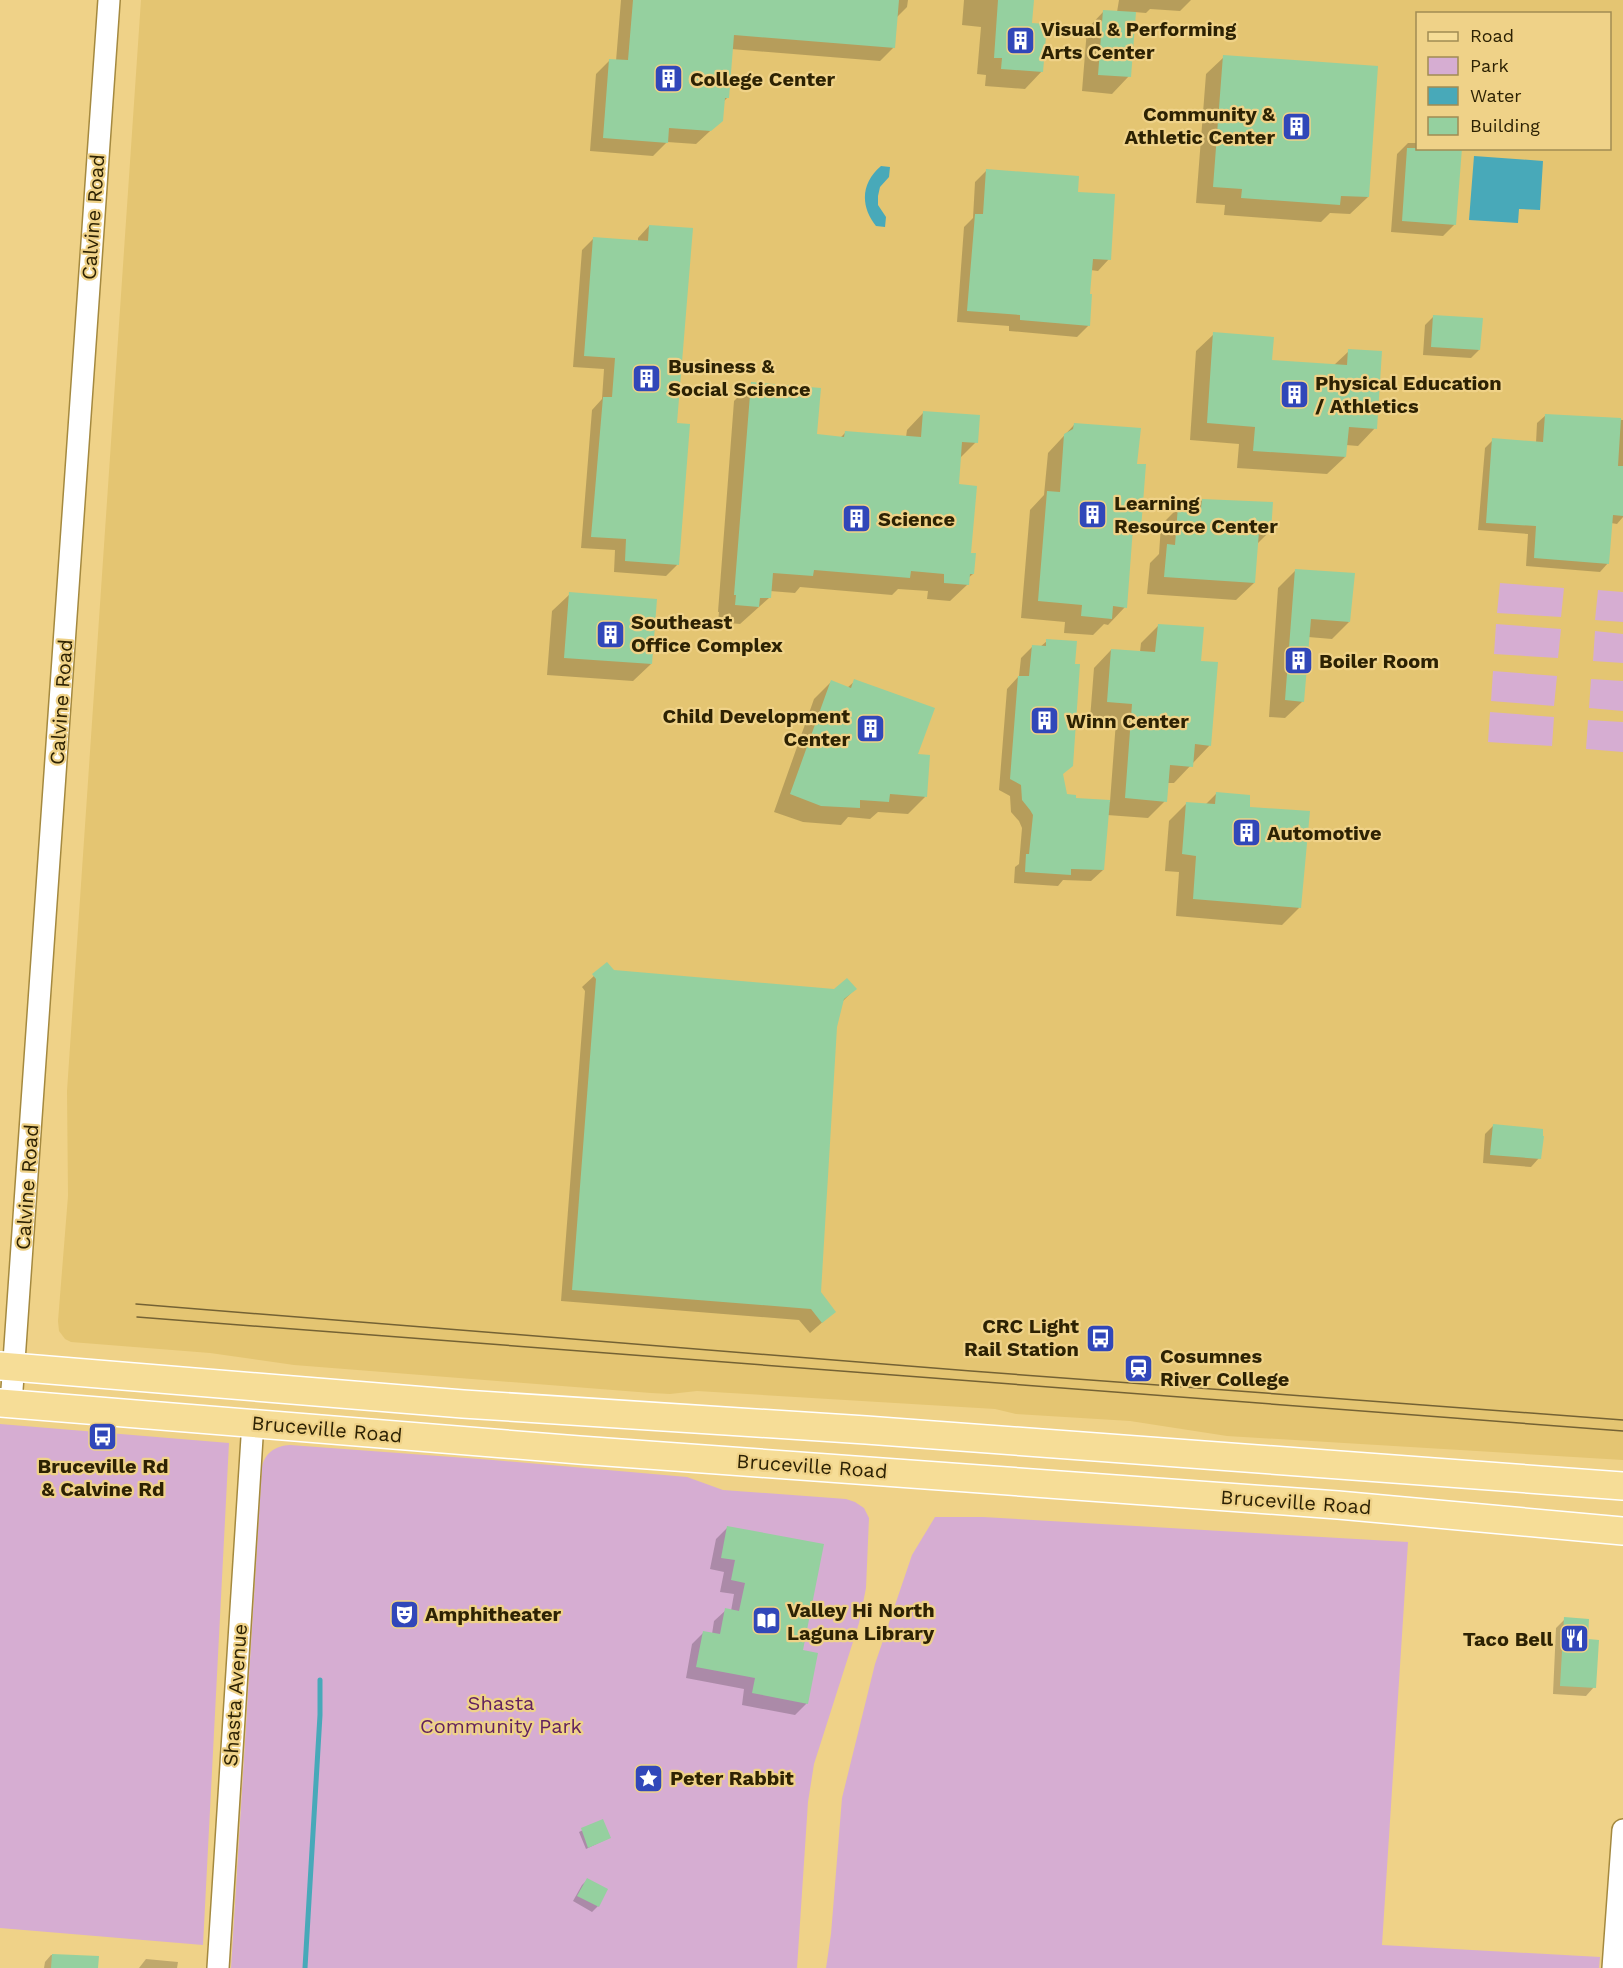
<svg xmlns="http://www.w3.org/2000/svg" width="1623" height="1968" font-family="'Work Sans',sans-serif">
	<rect width="100%" height="100%" fill="#efd288"/>
	<!-- built -->
	<path fill="#e4c572" fill-rule="evenodd" d="M141,0H1623V1460L1227,1436L1130,1421L1016,1414L995,1409L697,1391L670,1394L651,1393L294,1365L210,1353L71,1342L65,1339L59,1331L58,1321L68,1196L67,1091ZM1418,14H1610V148H1418Z"/>
	<!-- green -->
	<path fill="#d6add2" d="M1500,583L1564,588L1561,617L1497,613Z
		M1598,590L1623,592V622L1595,620Z
		M1496,624L1561,629L1558,658L1494,654Z
		M1595,631L1623,634V663L1593,661Z
		M1493,671L1557,676L1554,706L1491,701Z
		M1591,679L1623,681V711L1589,708Z
		M1490,712L1554,717L1552,746L1488,742Z
		M1588,720L1623,722V752L1586,749Z
		M0,1424L229,1443L203,1945L0,1928Z
		M290,1445L493,1460L687,1477L723,1490L846,1499L855,1502L864,1508L869,1518L866,1588L859,1623L814,1764L808,1802L797,1968H231L262,1467C265,1452 276,1446 290,1445Z
		M935,1517H983L1408,1542L1382,1945L1600,1957L1599,1968H826L831,1934L842,1798L875,1664L912,1555Z"/>
	<!-- water -->
	<path fill="#48a9b9" d="M1474,156L1543,161L1540,210L1519,209L1518,223L1469,220Z
		M881,166L890,167L889,177L880,187L878,196V205L886,217L885,227L876,226C860,206 861,183 881,166Z"/>
	<!-- shadow -->
	<path fill="#0003" d="M621,0H908L907,7L896,18L894,47L880,61L731,49L727,98L723,102L722,120L696,144L667,142L653,156L590,151L596,74L610,60L616,61Z
		M964,0H1033L1031,25L1042,71L1025,89L985,86L986,75L977,74L981,27L962,25Z
		M1119,0H1191L1180,11L1150,9L1146,13L1134,12L1129,76L1112,94L1082,91L1087,29L1104,11L1117,12Z
		M1224,57L1368,197L1350,214L1330,213L1321,222L1224,215L1225,205L1196,203L1206,74Z
		M1408,143H1418V148L1455,224L1443,236L1391,232L1397,154Z
		M987,170L1076,193L1109,259L1098,271L1090,270L1089,325L1077,337L1009,331V326L957,322L964,227L973,218L975,182Z
		M649,226L676,424L677,565L666,576L614,572L615,550L581,548L592,410L602,399L604,369L573,367L582,250L593,239L638,242V238Z
		M1434,316L1479,350L1471,358L1423,355L1425,325Z
		M1214,334L1271,361L1333,366L1349,351L1375,428L1358,446L1346,445L1345,457L1327,474L1237,468L1239,444L1190,440L1196,351Z
		M751,384L816,436L840,438L845,433L906,437L907,430L924,412L976,442L959,459L957,486L973,574L968,578V584L950,601L927,599L928,591L898,589L892,595L800,587L795,593L770,591L769,598L740,624L718,622L719,612H718L734,401Z
		M1546,415L1623,420V517L1617,524L1611,523L1608,563L1600,572L1526,566L1528,534L1478,530L1485,448L1493,440L1536,443L1537,423Z
		M1074,425L1136,465L1139,528L1131,537L1125,607L1108,625L1104,624L1093,635L1064,633L1065,622L1021,618L1030,510L1044,495L1048,453Z
		M1202,500L1270,531L1257,544L1254,583L1236,600L1147,594L1150,563L1159,554L1161,525L1178,508L1194,509Z
		M1295,571L1349,622L1332,639L1308,637L1303,701L1285,718L1269,717L1278,588Z
		M570,594L651,664L633,681L547,675L552,611Z
		M1159,625L1200,662L1210,745L1174,783H1167L1165,801L1148,818L1107,815L1103,870L1091,881L1063,880L1058,886L1014,883L1015,867L1019,864L1022,828L1019,821L1011,812L1010,796L999,790L1007,689L1019,676L1021,658L1032,647H1040L1047,641L1062,775L1065,795L1074,799L1110,802L1116,721L1090,719L1094,668L1111,650L1140,652L1141,643Z
		M855,681L916,756L925,797L908,814L878,812L870,819L848,817L841,825L803,822L774,812L814,699L831,682L847,688Z
		M1216,794L1248,808L1299,908L1282,925L1176,916L1179,872L1165,871L1169,821L1186,804L1205,805Z
		M607,964L613,972L834,990L855,989L842,1002L836,1027L820,1292L834,1312L810,1333L799,1320L561,1301L585,991L582,987Z
		M1493,1126L1539,1158L1531,1167L1483,1163L1485,1134Z
		M728,1527L802,1652L807,1703L795,1715L742,1705L744,1689L686,1678L692,1644L704,1632L712,1634L714,1621L726,1610L731,1611L734,1594L720,1592L724,1572L710,1569L716,1539Z
		M1565,1619L1586,1641L1594,1687L1586,1696L1553,1694L1556,1628Z
		M602,1821L609,1838L586,1849L579,1832Z
		M587,1880L606,1890L598,1906L592,1912L573,1901L582,1885Z
		M51,1955L97,1958V1968H44L45,1962Z
		M146,1959L178,1962L177,1968H139Z"/>
	<g fill="none" stroke-linecap="round" stroke-linejoin="round">
		<!-- stream -->
		<path stroke="#48a9b9" stroke-width="5" d="M305,1968L320,1715V1680"/>
	</g>
	<!-- building -->
	<path fill="#95d09f" d="M633,0H899L895,48L734,35L729,98H725L723,121L711,131L669,128L668,143L603,138L609,59L628,60Z
		M998,0H1034L1032,23L1047,24L1043,72L1001,69L1002,58H994Z
		M1103,10L1136,12L1131,77L1098,75Z
		M1223,55L1378,66L1369,197L1341,196L1340,205L1241,198L1242,189L1213,187Z
		M1407,148H1462L1456,225L1402,221Z
		M986,169L1079,176L1078,192L1115,194L1111,260L1093,259L1090,294H1092L1090,326L1020,320V315L967,311L975,214H983Z
		M649,225L693,228L677,423L690,424L679,565L625,561L626,539L591,537L603,397H612L615,358L584,356L593,237L648,241Z
		M1433,315L1483,318L1480,350L1431,347Z
		M1213,332L1274,337L1272,360L1347,365L1348,349L1382,351L1377,429L1349,427L1346,457L1253,451L1255,427L1207,423Z
		M751,382L821,388L817,434L844,437L845,431L921,437L923,411L980,415L978,443L962,442L959,484L977,486L971,553H976L974,574H970L969,585L944,583V574L911,571L910,578L814,570L813,576L773,573L771,598H760L759,607L735,605L736,595H734Z
		M1545,414L1621,418L1618,466H1623V516L1613,515L1609,564L1534,558L1536,526L1486,523L1492,438L1543,442Z
		M1074,423L1141,428L1137,464H1146L1141,529L1133,528L1127,608L1113,606L1112,619L1081,616L1082,605L1038,601L1047,491L1060,492L1064,434L1073,429Z
		M1202,499L1273,502L1271,532L1259,531L1255,583L1164,577L1167,544L1175,545L1178,506L1201,508Z
		M1295,569L1355,573L1350,622L1311,619L1304,702L1285,700Z
		M569,592L657,599L652,664L564,658Z
		M1158,624L1204,627L1201,661L1218,662L1211,746L1195,744L1193,767L1170,765L1167,802L1125,798L1132,704L1107,702L1111,649L1155,652Z
		M1046,639L1077,641L1075,664H1080L1073,766L1063,774L1067,794L1076,795V798L1110,800L1104,870L1071,869V875L1025,872L1026,854H1029L1033,815L1030,810L1022,800L1021,785L1010,779L1018,676H1029L1032,645L1046,646Z
		M854,679L935,708L918,754L930,755L927,797L890,794L889,802L860,800V808L821,806L790,794L831,680L851,688Z
		M1216,792L1250,795V807L1310,811L1301,908L1193,899L1196,856L1182,854L1186,802L1215,804Z
		M607,962L614,970L834,989L847,978L857,989L844,999L837,1027L821,1292L836,1312L822,1323L811,1309L572,1290L596,979L592,974Z
		M1493,1124L1543,1129V1136H1544L1541,1159L1490,1155Z
		M727,1526L824,1544L803,1650L818,1653L808,1704L752,1693L755,1678L696,1667L703,1631L720,1634L725,1608L739,1611L745,1583L731,1580L735,1560L721,1558Z
		M1564,1617L1589,1619L1588,1639L1599,1640L1596,1688L1560,1686Z
		M603,1819L611,1838L588,1848L581,1828Z
		M587,1878L608,1889L599,1907L577,1896Z
		M52,1954L99,1956L98,1968H51Z"/>
	<g fill="none" stroke-linecap="round" stroke-linejoin="round">
		<defs>
			<path id="minor" d="M11,1404L109,0
				M218,1968L253,1422
				M1613,1968L1623,1830"/>
			<path id="major" d="M0,1366L463,1404L866,1430L1623,1486
				M0,1403L579,1450L1338,1505L1623,1531"/>
		</defs>
		<!-- minor casing -->
		<use href="#minor" stroke="#a4893f" stroke-width="24"/>
		<!-- major casing -->
		<use href="#major" stroke="#fff" stroke-width="30"/>
		<!-- minor -->
		<use href="#minor" stroke="#fff" stroke-width="21"/>
		<!-- major -->
		<use href="#major" stroke="#f6dd97" stroke-width="27"/>
		<!-- tram -->
		<path stroke="#746234" stroke-width="1.5" d="M136,1304L971,1371L1623,1420
			M137,1317L1623,1431"/>
	</g>
	<!-- icons -->
	<defs>
		<symbol id="building-square" viewBox="-11 -11 22 22"><rect x="-9" y="-9" width="18" height="18" rx="4" fill="#3147b9" stroke="#efd288"/><path d="M-4-6H4V6H1V3H-1V6H-4ZM-2.5-4.3h1.7v1.8h-1.7ZM.8-4.3h1.7v1.8H.8ZM-2.5-1h1.7V.8h-1.7ZM.8-1h1.7V.8H.8Z" fill="#fff"/></symbol>
		<symbol id="bus-square" viewBox="-11 -11 22 22"><rect x="-9" y="-9" width="18" height="18" rx="4" fill="#3147b9" stroke="#efd288"/><path d="M-5-6H5V4H4V6H2V4H-2V6H-4V4H-5ZM-3.5-4V0h7V-4ZM-3.5 1.2v1.5H-2V1.2ZM2 1.2v1.5H3.5V1.2Z" fill="#fff"/></symbol>
		<symbol id="station-square" viewBox="-11 -11 22 22"><rect x="-9" y="-9" width="18" height="18" rx="4" fill="#3147b9" stroke="#efd288"/><path d="M-3-6H3Q5-6 5-4V2Q5 4 3 4L4.5 6H3L1.5 4h-3L-3 6H-4.5L-3 4Q-5 4-5 2V-4Q-5-6-3-6ZM-3.5-4v3h7v-3ZM-3.5 1v1.5H-2V1ZM2 1v1.5H3.5V1Z" fill="#fff"/></symbol>
		<symbol id="theatre-square" viewBox="-11 -11 22 22"><rect x="-9" y="-9" width="18" height="18" rx="4" fill="#3147b9" stroke="#efd288"/><path d="M-5-5.5Q0-4 5-5.5V0Q5 5 0 6Q-5 5-5 0ZM-3.3-2.5H-1v1.5H-3.3ZM1-2.5H3.3v1.5H1ZM-2.8 1Q0 5.5 2.8 1Z" fill="#fff"/></symbol>
		<symbol id="library-square" viewBox="-11 -11 22 22"><rect x="-9" y="-9" width="18" height="18" rx="4" fill="#3147b9" stroke="#efd288"/><path d="M-6-4Q-3-5.5-.7-3.5V5Q-3 3-6 4ZM6-4Q3-5.5 .7-3.5V5Q3 3 6 4Z" fill="#fff"/></symbol>
		<symbol id="restaurant-square" viewBox="-11 -11 22 22"><rect x="-9" y="-9" width="18" height="18" rx="4" fill="#3147b9" stroke="#efd288"/><path d="M-5-6h1v4h1v-4h1v4h1v-4h1v5L-1.5 .5V6h-2V.5L-5-1ZM5-6V6H3V1.5H1.5Q1.5-4 5-6Z" fill="#fff"/></symbol>
		<symbol id="sight-square" viewBox="-11 -11 22 22"><rect x="-9" y="-9" width="18" height="18" rx="4" fill="#3147b9" stroke="#efd288"/><path d="M0-6L1.8-2.2L6-1.7L2.9 1.2L3.7 5.4L0 3.3L-3.7 5.4L-2.9 1.2L-6-1.7L-1.8-2.2Z" fill="#fff"/></symbol>
	</defs>
	<g fill-rule="evenodd">
		<use href="#building-square" x="1004" y="24" width="33" height="33"/>
		<use href="#building-square" x="652" y="62" width="33" height="33"/>
		<use href="#building-square" x="1280" y="110" width="33" height="33"/>
		<use href="#building-square" x="630" y="362" width="33" height="33"/>
		<use href="#building-square" x="1278" y="378" width="33" height="33"/>
		<use href="#building-square" x="1076" y="498" width="33" height="33"/>
		<use href="#building-square" x="840" y="502" width="33" height="33"/>
		<use href="#building-square" x="594" y="618" width="33" height="33"/>
		<use href="#building-square" x="1282" y="644" width="33" height="33"/>
		<use href="#building-square" x="1028" y="704" width="33" height="33"/>
		<use href="#building-square" x="854" y="712" width="33" height="33"/>
		<use href="#building-square" x="1230" y="816" width="33" height="33"/>
		<use href="#bus-square" x="1084" y="1322" width="33" height="33"/>
		<use href="#station-square" x="1122" y="1352" width="33" height="33"/>
		<use href="#bus-square" x="86" y="1420" width="33" height="33"/>
		<use href="#theatre-square" x="388" y="1598" width="33" height="33"/>
		<use href="#library-square" x="750" y="1604" width="33" height="33"/>
		<use href="#restaurant-square" x="1558" y="1622" width="33" height="33"/>
		<use href="#sight-square" x="632" y="1762" width="33" height="33"/>
	</g>
	<g text-anchor="middle" stroke-width="4.5" stroke-linejoin="round" paint-order="stroke">
		<!-- poi labels -->
		<g font-size="20" font-weight="bold" fill="#2d2203" stroke="#efd288" text-anchor="start">
			<text x="1041" y="36">Visual &amp; Performing<tspan x="1041" dy="23">Arts Center</tspan></text>
			<text x="690" y="86">College Center</text>
			<text x="1275" y="121" text-anchor="end">Community &amp;<tspan x="1275" dy="23">Athletic Center</tspan></text>
			<text x="668" y="373">Business &amp;<tspan x="668" dy="23">Social Science</tspan></text>
			<text x="1315" y="390">Physical Education<tspan x="1315" dy="23">/ Athletics</tspan></text>
			<text x="1114" y="510">Learning<tspan x="1114" dy="23">Resource Center</tspan></text>
			<text x="878" y="526">Science</text>
			<text x="631" y="629">Southeast<tspan x="631" dy="23">Office Complex</tspan></text>
			<text x="1319" y="668">Boiler Room</text>
			<text x="850" y="723" text-anchor="end">Child Development<tspan x="850" dy="23">Center</tspan></text>
			<text x="1066" y="728">Winn Center</text>
			<text x="1267" y="840">Automotive</text>
			<text x="1079" y="1333" text-anchor="end">CRC Light<tspan x="1079" dy="23">Rail Station</tspan></text>
			<text x="1160" y="1363">Cosumnes<tspan x="1160" dy="23">River College</tspan></text>
			<text x="103" y="1473" text-anchor="middle">Bruceville Rd<tspan x="103" dy="23">&amp; Calvine Rd</tspan></text>
			<text x="787" y="1617">Valley Hi North<tspan x="787" dy="23">Laguna Library</tspan></text>
			<text x="425" y="1621">Amphitheater</text>
			<text x="1553" y="1646" text-anchor="end">Taco Bell</text>
			<text x="670" y="1785">Peter Rabbit</text>
		</g>
		<!-- street labels -->
		<g font-size="20" fill="#2d2203" stroke="#efd288">
			<text transform="translate(93 217) rotate(-86)" y="7">Calvine Road</text>
			<text transform="translate(61 702) rotate(-86)" y="7">Calvine Road</text>
			<text transform="translate(27 1187) rotate(-86)" y="7">Calvine Road</text>
			<text transform="translate(327 1429) rotate(5)" y="7">Bruceville Road</text>
			<text transform="translate(812 1466) rotate(4)" y="7">Bruceville Road</text>
			<text transform="translate(1296 1502) rotate(4)" y="7">Bruceville Road</text>
			<text transform="translate(235 1695) rotate(-86)" y="7">Shasta Avenue</text>
		</g>
		<!-- park labels -->
		<g font-size="20" fill="#61215e" stroke="#efd288">
			<text x="501" y="1710">Shasta<tspan x="501" dy="23">Community Park</tspan></text>
		</g>
	</g>
	<!-- legend -->
	<rect x="1416" y="12" width="195" height="138" fill="#efd288" stroke="#a18c53" stroke-width="1.5"/>
	<rect x="1428" y="32" width="30" height="9" fill="#f6dd97" stroke="#a18c53" stroke-width="1.5"/>
	<text x="1470" y="42" font-size="18" fill="#2d2203">Road</text>
	<rect x="1428" y="57" width="30" height="18" fill="#d6add2" stroke="#a18c53" stroke-width="1.5"/>
	<text x="1470" y="72" font-size="18" fill="#2d2203">Park</text>
	<rect x="1428" y="87" width="30" height="18" fill="#48a9b9" stroke="#a18c53" stroke-width="1.5"/>
	<text x="1470" y="102" font-size="18" fill="#2d2203">Water</text>
	<rect x="1428" y="117" width="30" height="18" fill="#95d09f" stroke="#a18c53" stroke-width="1.5"/>
	<text x="1470" y="132" font-size="18" fill="#2d2203">Building</text>
</svg>
